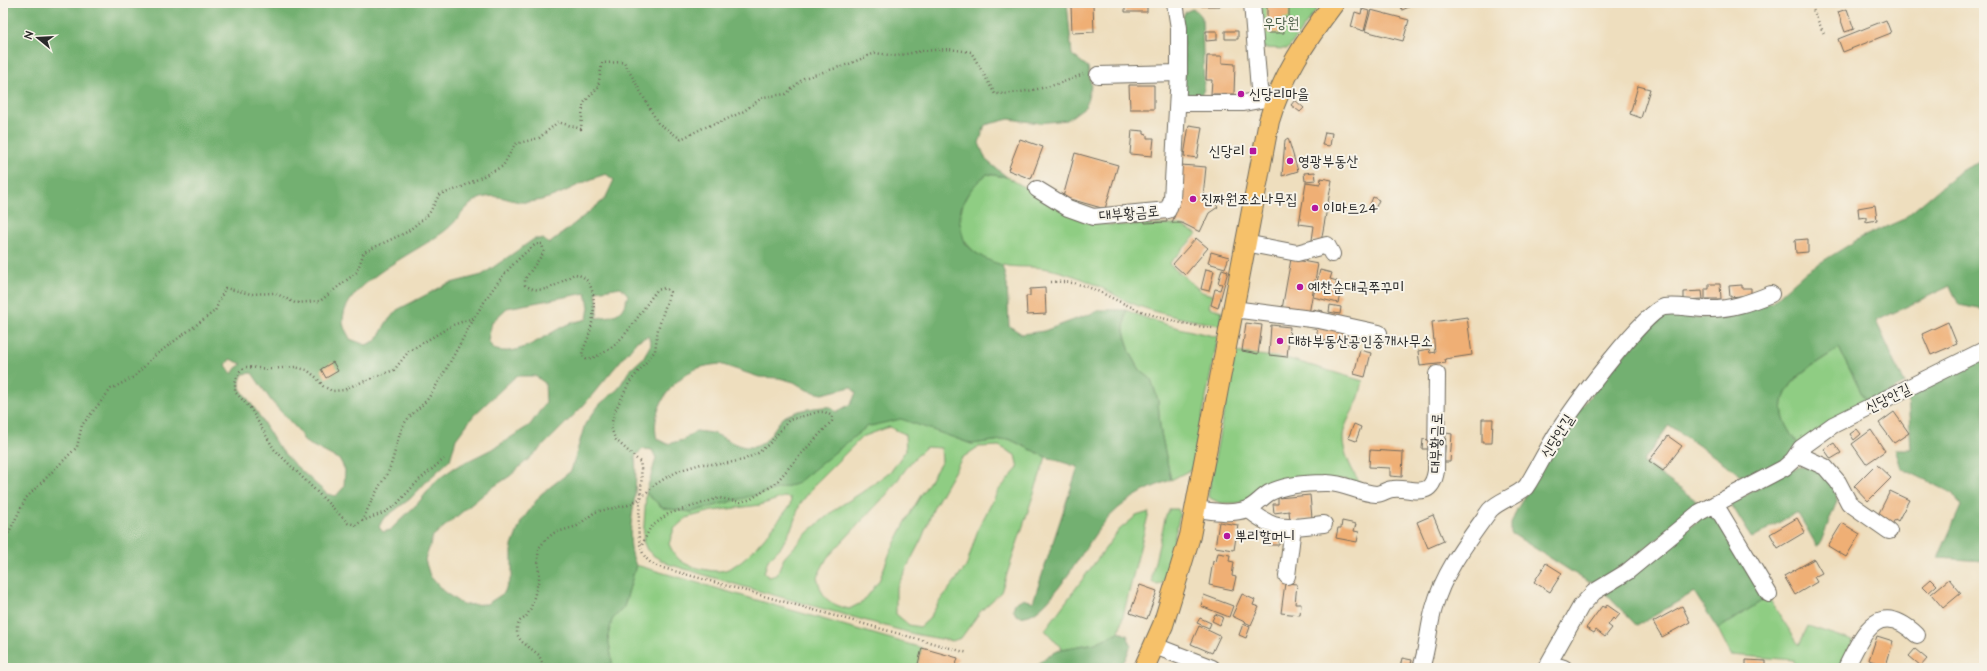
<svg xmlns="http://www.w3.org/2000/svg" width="1987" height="671" font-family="'Architects Daughter','Poor Story',sans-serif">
	<rect width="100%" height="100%" fill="#f7f3e8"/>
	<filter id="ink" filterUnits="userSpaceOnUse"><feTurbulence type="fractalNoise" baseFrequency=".025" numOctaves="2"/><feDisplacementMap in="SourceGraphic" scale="8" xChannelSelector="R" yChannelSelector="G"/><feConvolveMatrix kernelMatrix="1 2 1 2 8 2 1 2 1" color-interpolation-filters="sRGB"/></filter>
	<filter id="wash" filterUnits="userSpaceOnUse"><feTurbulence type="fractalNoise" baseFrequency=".012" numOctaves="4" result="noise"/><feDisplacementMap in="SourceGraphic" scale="16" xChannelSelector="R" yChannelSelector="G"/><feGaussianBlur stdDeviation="0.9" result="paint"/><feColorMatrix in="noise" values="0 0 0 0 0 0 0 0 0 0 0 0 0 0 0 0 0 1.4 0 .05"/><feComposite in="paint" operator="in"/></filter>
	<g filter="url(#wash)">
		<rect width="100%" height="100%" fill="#eedebe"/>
		<!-- green -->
		<path fill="#8fcd83" stroke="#5d7c57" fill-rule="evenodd" d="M1261,3H1321L1288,49L1262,48Z
			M987,174L1007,177L1085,222L1112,225H1181L1197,234L1169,264L1202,292L1212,295L1209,307L1222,311L1220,325C1188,320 1156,314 1126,301C1109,292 1093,282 1074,276C1064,273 1053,269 1042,268C1029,266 1016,268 1003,265C981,261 957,243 960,219C962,198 971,187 987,174Z
			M1126,310C1155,323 1186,330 1218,337L1192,469L1171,480L1160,428L1158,400L1151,379L1140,370L1130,352L1124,331Z
			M1839,348L1867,404L1799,446C1794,437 1785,425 1783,415C1777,382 1817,364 1839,348Z
			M1235,352L1289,359L1363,381C1361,388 1360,396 1357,402C1352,413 1344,424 1343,437C1342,451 1353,474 1362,485L1344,479L1237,503H1220L1210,498L1208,495Z
			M901,418L971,444L1009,439L1046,457L1001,592L980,612L961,638L952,641L914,634L741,586L668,564L654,556L647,550L643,541L646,493L663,508L692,512L795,484L866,427ZM889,427L905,434L906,450L892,470L861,493L837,508L808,532L784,558L777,575L769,577L764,573L768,560L781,547L792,527L800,504L818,481L862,437ZM999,446L1015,455L1018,468L998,491L978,529L966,567L939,602L929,619L920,627L909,625L896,614V589L922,538L934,507L962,458L978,447ZM926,447L941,448L942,461L912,510L891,550L879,581L863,602L849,609C827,603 823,599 817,577L827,558L888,493L911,462ZM784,497L791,498L790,506C774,525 751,559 728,569C720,573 706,570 698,568C683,565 675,558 669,544L674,529L686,518L712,511L760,505Z
			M1170,509H1178L1180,514L1165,578L1162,584L1157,585L1152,581V574L1166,515Z
			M1149,512L1119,632L1096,643L1062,649L1045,630L1119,530L1136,516Z
			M636,565L922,648L917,668H613L608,636L612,620L624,607Z
			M1768,597L1799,645L1808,626L1853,641L1840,668H1794V660L1731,655L1718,629Z"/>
		<!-- forest -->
		<path fill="#73b071" stroke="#4f6e4e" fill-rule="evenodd" d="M3,3H1067L1072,55L1088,67L1091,85L1086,106L1067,120L1039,123L1009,119L985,125L979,143L986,160L1007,177L987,174C969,188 954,208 962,232C963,236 964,243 968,246C978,256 989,261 1002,265L1007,284L1009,326L1022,334L1044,331L1101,310H1126L1124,331L1130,352L1140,370L1151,379L1158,400L1160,428L1171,480C1144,489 1121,502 1103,524C1086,543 1050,614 1025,616C1023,617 1019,616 1016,615L1013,609L1015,603L1022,599L1033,602L1078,467L1046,457L1009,439L972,444L901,419L866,427L796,484L692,512L663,508L646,493L656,458L652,450L643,449L635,456C636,468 636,480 635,493C633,518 625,541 636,565L624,607L612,620L608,636L613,668H3ZM606,174L614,180L605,199L549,244L543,239H534L482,275L447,284L397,310L386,323L377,340L366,345L350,339C348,334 343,327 343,322C342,283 420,251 446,230C458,221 465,205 479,199C499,191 511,204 529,202C557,200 580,181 606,174ZM621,287L628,295C622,316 617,315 597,318L598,306L596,291ZM586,293L589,307L587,319C580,321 572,322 566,325C543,336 519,358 493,349L488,340L492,322L507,308ZM648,336L651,344L643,358L629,371L618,389L600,404L585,424L571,471L541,494L521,522L512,546V575L504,593L487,604L463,605L443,591L430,576L425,560L433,536L490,489L510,476L546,443L583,406L637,341ZM230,359L242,364L236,368L232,374L226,365ZM720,364L759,377L779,378L794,382L807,390L822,394L851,387L856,393L851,404L836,412L831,407C820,406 791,411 783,418C773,427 768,446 752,447C737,448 728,439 715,434C709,432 702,432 696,431L683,440L667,444L657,439C650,414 667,386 688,373C697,367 709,365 720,364ZM252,373L272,402L298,430L305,442L340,460L345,470L344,487L336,496L327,494L293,463L277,445L257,412L240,388V381L243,374ZM516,376H535L545,383L546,402L530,425L496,447L454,468L437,480L418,503L390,530L383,532L379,527L383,519L410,499L429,479L450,460L456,439L474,415Z
			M1192,9L1197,11L1202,17L1204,89L1201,96L1185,100L1182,19L1185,12Z
			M1984,160V310L1959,305L1950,286L1876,321L1905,384L1867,404L1839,348C1816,364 1777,382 1783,415C1785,425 1794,437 1799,446L1791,456L1748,480L1669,425L1643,462L1701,504L1658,539L1602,581L1588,582L1511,533V524L1517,509L1566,426L1656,315L1711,318L1746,311L1771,303L1807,271L1860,238L1902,220L1962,170Z
			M1984,358V561L1938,558L1961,506L1954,494L1901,468L1895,449H1911L1908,395Z
			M1799,467H1813L1823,471L1836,490L1837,501L1820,544L1817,546L1797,512L1752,538L1731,504L1787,471Z
			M1714,509L1768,597L1718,629L1694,592L1637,626L1603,591Z
			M1119,632L1127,635L1131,645L1126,658L1119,668H1034L1047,656L1062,649L1095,643Z"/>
		<g id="blocks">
			<!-- building -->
			<path fill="#efaf75" d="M1125,3H1147V12H1125Z
				M1201,3H1220V6H1201Z
				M1267,3H1289V18H1283L1284,33H1267Z
				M1400,3H1408L1409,7L1402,10Z
				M1093,4L1094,32L1072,33L1071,6Z
				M1362,9L1369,11L1364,31L1351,27L1355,12L1361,14Z
				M1847,9L1854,29L1845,32L1838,12Z
				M1371,10L1409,20L1403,41L1365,31Z
				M1886,20L1891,33L1843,52L1838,39Z
				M1206,31H1217V40L1206,41Z
				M1225,31H1238V39H1225Z
				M1207,56H1222V63L1235,64L1234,94H1211L1212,80H1206Z
				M1129,85H1154V109H1130Z
				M1638,86L1650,89L1641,118L1630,114Z
				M1295,100L1304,108L1300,112L1291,105Z
				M1189,125L1202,127L1197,158L1184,156Z
				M1132,130L1144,131V134L1147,135V138H1154L1152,156L1130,154Z
				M1325,132L1332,133L1330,146L1322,145Z
				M1288,138L1298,171L1282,176L1285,140Z
				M1020,139L1043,147L1031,179L1008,170Z
				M1075,153L1118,165L1105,209L1063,197Z
				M1181,165L1206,167L1203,197H1211L1218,207L1209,213L1200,232L1182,223H1172L1178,206Z
				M1315,172L1316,180L1305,181L1304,173Z
				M1321,178L1332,180L1321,242L1312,240L1314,226L1299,224L1306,182L1320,184Z
				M1373,197L1379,200L1375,209L1369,207Z
				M1875,205L1877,220L1866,222V217L1859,218L1858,208Z
				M1166,214L1167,222L1145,223L1144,216Z
				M1196,238L1208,248L1185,275L1173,264Z
				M1808,239V252L1796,253L1795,240Z
				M1211,252L1229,257L1225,268L1208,263Z
				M1291,259L1318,264L1309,314L1282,309Z
				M1206,269L1214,271L1209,291L1201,289Z
				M1222,269L1228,271L1218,308L1211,305L1215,289L1220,290L1222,284L1218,283Z
				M1320,270L1332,273L1330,279L1337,281L1334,293L1340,294L1338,303L1313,297Z
				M1709,284H1720L1721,299H1705V289H1709Z
				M1742,285V288H1751V295L1730,297L1729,286Z
				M1045,288L1046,314L1027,315L1026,296H1030V289Z
				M1702,291L1703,299L1684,300V292Z
				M1330,305L1341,307L1340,314L1329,312Z
				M1313,309L1323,311L1322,315L1312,313Z
				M1467,317L1472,355L1445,359L1446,363L1420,366L1418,351L1429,349L1430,353L1435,352L1432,322Z
				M1948,322L1957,344L1931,355L1922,334Z
				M1246,323L1262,325L1258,354L1242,351Z
				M1271,325L1290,327L1287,357L1269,355Z
				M1318,326L1358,332L1355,345L1316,339Z
				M1360,350L1371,353L1365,377L1354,374Z
				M333,362L338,371L326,378L321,369Z
				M1894,412L1909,433L1894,443L1879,423Z
				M1482,419H1493L1492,443H1482Z
				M1354,424L1361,427L1356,441L1348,438Z
				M1857,429L1861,434L1854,440L1850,434Z
				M1871,430L1885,451L1866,464L1852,444Z
				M1446,433L1452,434L1450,462H1444Z
				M1668,436L1682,446L1663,471L1649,461Z
				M1423,439L1429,440L1428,449H1422Z
				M1834,443L1841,453L1831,459L1824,449Z
				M1370,450L1403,452L1402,477L1390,476V468L1369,467Z
				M1876,464L1891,478L1868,501L1854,486Z
				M1890,491L1909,500L1898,521L1895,519L1892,525L1877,517Z
				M1310,495L1312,518L1290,520L1289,511L1274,513L1273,504H1278V498Z
				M1433,515L1444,541L1428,548L1417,522Z
				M1797,518L1805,532L1778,548L1770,534Z
				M1342,521L1356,524L1354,531L1359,532L1357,542L1336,538L1338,528H1341Z
				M1219,522L1238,525L1234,550L1215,547Z
				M1842,523L1860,534L1846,557L1828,546Z
				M1268,535L1280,536L1279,545H1267Z
				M1218,553L1230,555L1229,561L1234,562L1232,576L1236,577L1233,590L1209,585L1213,561L1216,562Z
				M1814,559L1822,573L1814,577L1817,582L1795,595L1784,576Z
				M1546,563L1562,573L1550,592L1534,582Z
				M1931,579L1937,585L1928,593L1922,587Z
				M1949,579L1961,593L1943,608L1931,594Z
				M1285,583L1297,584L1295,604H1301L1300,615L1281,613Z
				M1140,585L1157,591L1147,619L1130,613Z
				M1242,594L1255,600L1253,605L1259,607L1251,625L1232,616Z
				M1204,595L1233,606L1229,617L1201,606Z
				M1607,605L1620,614L1615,620L1613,618L1608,625L1612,628L1605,637L1596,630L1594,633L1586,628L1602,606L1605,608Z
				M1682,606L1690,622L1662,637L1653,622Z
				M1215,614L1223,617L1220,625L1212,621Z
				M1200,618L1211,623L1209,628L1197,623Z
				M1243,624L1250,627L1246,638L1239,635Z
				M1199,626L1220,636L1212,653L1191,644Z
				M1877,636L1893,641L1886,666L1869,660Z
				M922,648L958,658L955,668H917Z
				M1915,649L1927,659L1921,666L1909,656Z
				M1402,658L1412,660L1410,668H1400Z
				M1746,660L1766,661V668H1746Z"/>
		</g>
	</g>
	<g filter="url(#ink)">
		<use href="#blocks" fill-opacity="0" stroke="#6f6a5e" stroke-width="1"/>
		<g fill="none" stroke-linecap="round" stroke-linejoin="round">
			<defs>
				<path id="minor" d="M1252,3L1259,89L1265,99L1273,106
					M1098,75L1179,73
					M1178,103H1244L1265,99
					M1037,189L1068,208L1093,217L1168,210L1172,199L1179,73V28L1175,3
					M1245,243L1297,253L1327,245L1332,254
					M1233,309L1319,320L1379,333
					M1797,454L1825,467L1838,482L1849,503L1889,531
					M1715,504L1769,594
					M1196,509C1212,511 1231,515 1247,509C1255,506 1261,498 1269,493C1284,485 1308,483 1325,483C1343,482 1359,493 1376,494C1382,494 1387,489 1393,489C1413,487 1431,501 1436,471L1437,374
					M1248,509C1278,534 1288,527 1324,524
					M1287,576L1293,527
					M1155,646L1212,668
					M1549,663L1564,668
					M1421,668C1428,648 1428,628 1434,608C1444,571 1468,541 1490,510C1500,500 1515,497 1526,487C1539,467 1549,444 1563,424C1577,403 1644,312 1664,307C1678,305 1693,309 1707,309C1730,310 1751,302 1771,294
					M1546,668L1581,606L1594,592L1627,572L1700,512L1784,468L1793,460L1801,448L1833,425L1984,350
					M1846,668C1863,634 1877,598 1917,635"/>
				<path id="major" d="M1144,668L1163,625L1190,536L1269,121C1282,76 1306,40 1334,3"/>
			</defs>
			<!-- minor casing -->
			<use href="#minor" stroke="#6f6a5e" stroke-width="18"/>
			<!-- major casing -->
			<use href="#major" stroke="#6f6a5e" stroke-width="22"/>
			<!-- path -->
			<path stroke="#6f6a5e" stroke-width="2.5" stroke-dasharray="1 3" stroke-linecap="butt" d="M1810,3L1824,34
				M1051,282C1084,280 1099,293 1127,305C1154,317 1184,325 1213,328
				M473,318L453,325L409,351L394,370L354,385L344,390L332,391L323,386L317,378L307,370L295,367L270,369L246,367L240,371L235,381V392L250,408L274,449L348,523L356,525L362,521C367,511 371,501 377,491C380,484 386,477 389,470C395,455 397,438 404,424C410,414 422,407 429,397C465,343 482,285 536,244H542L544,252L525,279V285C543,297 559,283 574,274C600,277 595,316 589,335C587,342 583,348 582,355L586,359C620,354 638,314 657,290L665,288L670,292L658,329L655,351L629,383L614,413L611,427L615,439L640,462C646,488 631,534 644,555C649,564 658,567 667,569L968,653
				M362,521L383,513L395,506L419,480L444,459
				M3,544L26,498L77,447L82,425L111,389L134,377L153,357L215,311L225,288L251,294L275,293L295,303L320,301L357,272L364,252L407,232L429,214L439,195L460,188L503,166L515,144L539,138L558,122L581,129L583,104L598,87L602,63L624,62L658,123L681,139L703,128L723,121L744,111L763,97L786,94L804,78L849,64L875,53L896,56L922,51L949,49L971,52L995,94C1026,93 1055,87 1083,74
				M547,668L542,663L539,655L521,641L517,634V627L520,621L526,617L531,608L539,579L538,556L539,548L546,539L554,533L577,526L595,512L628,505L641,498L653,486L667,477L681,470L701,464H723L743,460L758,453L769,444L789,420L818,412H825L832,416V421L792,464L775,484L751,499L741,502L719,498L668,514L650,528L641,547"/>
			<!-- minor -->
			<use href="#minor" stroke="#fff" stroke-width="16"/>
			<!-- major -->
			<use href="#major" stroke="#f6c16b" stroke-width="20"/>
		</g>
	</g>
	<!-- markers -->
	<g fill="#b5179e" stroke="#f7f3e8" stroke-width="1.5">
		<circle cx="1241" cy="94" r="4"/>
		<rect x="1249" y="147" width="8" height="8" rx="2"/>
		<circle cx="1290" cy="161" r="4"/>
		<circle cx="1193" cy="199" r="4"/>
		<circle cx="1315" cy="208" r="4"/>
		<circle cx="1300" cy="287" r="4"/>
		<circle cx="1280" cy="341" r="4"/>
		<circle cx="1227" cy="536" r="4"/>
	</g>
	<g text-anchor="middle" stroke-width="4" stroke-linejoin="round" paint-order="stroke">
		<!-- park labels -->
		<g font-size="15" fill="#495c45" stroke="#f7f3e8">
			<text x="1281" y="28">우당원</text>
		</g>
		<!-- poi labels -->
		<g font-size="15" fill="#2b2b2b" stroke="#f7f3e8" text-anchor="start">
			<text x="1249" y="99">신당리마을</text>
			<text x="1245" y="156" text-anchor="end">신당리</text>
			<text x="1298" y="166">영광부동산</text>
			<text x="1201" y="204">진짜원조소나무집</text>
			<text x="1323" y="213">이마트24</text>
			<text x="1308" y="292">예찬순대국쭈꾸미</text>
			<text x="1288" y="346">대하부동산공인중개사무소</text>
			<text x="1235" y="541">뿌리할머니</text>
		</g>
		<!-- street labels -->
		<g font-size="15" fill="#2b2b2b" stroke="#f7f3e8">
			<text transform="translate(1129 213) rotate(-5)" y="5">대부황금로</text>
			<text transform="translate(1888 398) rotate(-26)" y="5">신당안길</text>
			<text transform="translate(1557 436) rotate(-58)" y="5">신당안길</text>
			<text transform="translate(1436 443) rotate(-88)" y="5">대부황금로</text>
		</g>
	</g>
	<!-- margin -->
	<rect width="1987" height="671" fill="none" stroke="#f7f3e8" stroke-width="16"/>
	<!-- north arrow -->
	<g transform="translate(38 38) rotate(288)" stroke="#f7f3e8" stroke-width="3" paint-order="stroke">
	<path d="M0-3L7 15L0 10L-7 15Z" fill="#2b2b2b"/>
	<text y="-6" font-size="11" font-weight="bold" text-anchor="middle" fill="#2b2b2b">N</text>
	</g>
</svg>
